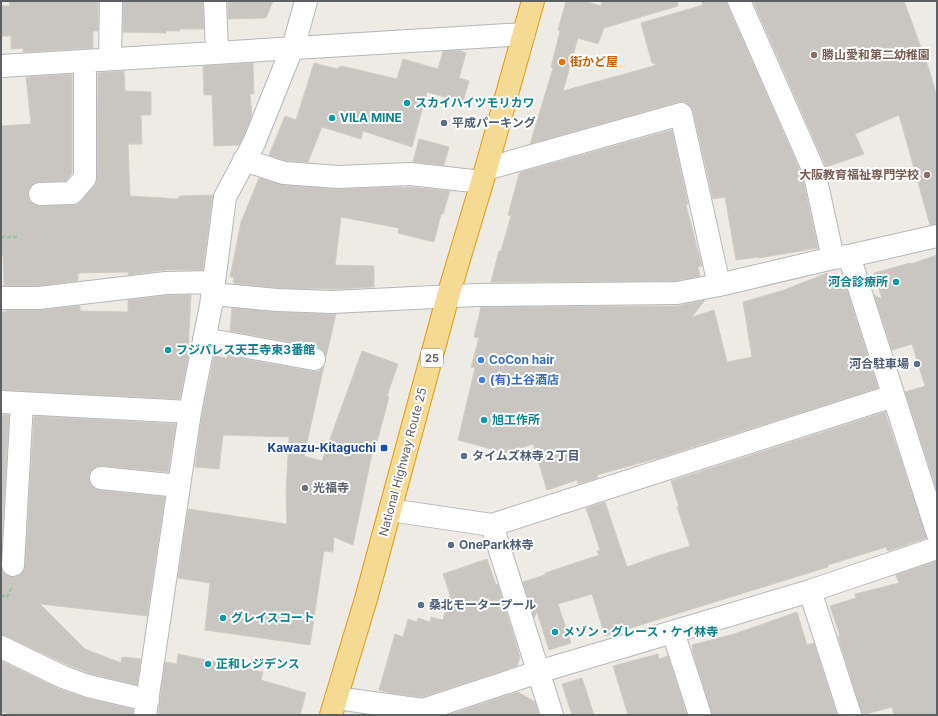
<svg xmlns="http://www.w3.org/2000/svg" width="938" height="716" font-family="Inter,'Noto Sans JP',sans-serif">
	<rect width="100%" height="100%" fill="#eeebe4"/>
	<!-- building -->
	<path fill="#c9c6c2" stroke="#d2cdc3" d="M9,1H98V31H93V48L23,52V48L11,49V36H1V6H10Z
		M123,1H203L204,29H180V31H166V33L123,32Z
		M228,1H273L266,18L228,19Z
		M566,1H584L601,6L602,1H677L678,6L604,28L598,44L578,38L563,91L657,65L652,63L641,23L703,5L701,1H727L728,6L802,175L818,248L759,258V257L736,260L725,197L713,199L693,111L690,106L685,102H678L530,144L553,68L551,67L560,31L558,30Z
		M753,1H904L930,72L937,97V224L930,225L899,115L855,134L864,154L826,167Z
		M459,50L466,53L459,78L469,81L463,102L427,92L412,147L363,131L361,139L322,127L308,162L286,161L269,155L285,116L296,120L314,63L337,69L341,66L397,79L403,59L438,69L443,51Z
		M253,63L254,94H250L252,116L243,138L239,145L214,146L212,95H204L203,66Z
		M124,71L125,91L151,92V115H141L142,144H128L130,196L179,199V196L213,195L203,270H166L128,275L129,272L78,273V281L38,286H4L3,256H1V126L31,124L26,77L72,74V173L66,181L40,182L34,183L29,188L28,194L29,200L34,205L40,206L72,205L78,204L81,201L94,186L97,179L98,73Z
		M672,130L688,204L686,205L702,266L698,267L700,276L676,281L491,282L499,251H501L511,216L508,215L519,174L521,172Z
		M419,139L449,147L444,165L413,162Z
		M259,178L283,185L338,189L398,187L406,188V187H410L450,191L443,214H441L434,242L398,233L399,228L341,217L335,265L374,266V287L332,289L278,288L236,284L233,282L234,277H230L241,222Z
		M937,255V491L905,392L925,386L912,344L892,350L874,295L882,299L874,273L910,263L911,264Z
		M827,273L828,276L836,274L843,278L878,388L662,457L597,475L598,478L578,484L577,480L547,490L533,444L506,453L458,440L475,368L471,367L479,338L474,337L481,307L677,306L705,300L692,317L714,310L727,362L752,357L743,302L784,290Z
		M167,295H191L188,352H189L180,399L1,390V312H6V310H40L80,306V311L128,312V300Z
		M232,308L276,312L336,314L326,357L322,350L316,347L230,331Z
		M362,351L398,364L387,396L389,397L375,449H373L353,545L334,537L333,552L324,551L310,645L205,630L210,583L178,578L188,509L287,524L286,493L289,437L223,435L219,469L195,467L202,414L214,356L226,358L227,356L312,371H319L324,366L304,456L322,461Z
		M885,412L927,538L888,551L886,547L828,565V567L786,580L605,636L592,594L558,604L571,643L549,650L537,612L534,618L523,582L545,575V573L599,555L597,551L600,550L586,508L605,502L627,567L657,556L690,546L677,507H679L671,481Z
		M1,415H9L1,556Z
		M34,416L176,424L168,472L102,466L96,467L91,471L89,476L90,483L94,488L99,490L165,497L147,616L40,604L85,649L121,663L122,657L141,659L137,685L92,674L68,665L6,636L1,635V567L2,571L6,575L13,577L18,576L23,572L25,566Z
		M487,559L496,585L498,584L520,657L517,666L422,697L390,693L379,690L395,634L403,637L408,619L417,622L418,618L430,622L431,617L443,620L450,595L443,574Z
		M937,561V715H894L892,707L862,715L838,636H840L830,606L856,598L855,594L899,583L896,575Z
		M797,612L807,645L814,643L837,715H712L692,649H693L692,645L734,634Z
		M178,654L263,672L261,680L306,693L300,715H158L165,662L177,664Z
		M658,654L659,659L668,656L687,715H628L613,666Z
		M1,661L59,689L85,698L133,709V715H13L1,712Z
		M582,678L594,715H572L562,684Z
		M518,692L535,702L539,715H448Z"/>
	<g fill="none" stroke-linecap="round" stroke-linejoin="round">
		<defs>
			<path id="minor" d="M215,1L217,52
				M739,1L814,171L833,258
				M110,59L111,1
				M1,66L524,34
				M244,160L284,173L339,177L410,174L482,182
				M486,169L681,114L719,285
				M40,194L72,193L85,178V61
				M849,256L937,532
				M212,294L277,300L332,302L476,295L677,293L719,285L833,258L849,256L937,236
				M1,298H39L166,283L214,282
				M204,339L314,359
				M1,402L190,412
				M101,478L179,486
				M390,510L492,525L893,396
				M492,525L552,715
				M13,565L22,403
				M810,591L850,715
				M673,632L700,715
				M1,647L63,677L88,686L148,700
				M336,698L423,710L538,672L810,591L937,548
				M145,715L190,412L211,305L225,197L254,143L295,41L306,1"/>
			<path id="highway" d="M331,715L366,599L448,296L486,169L533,1"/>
		</defs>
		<!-- minor casing -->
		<use href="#minor" stroke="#b5b7ba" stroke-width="24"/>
		<!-- highway casing -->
		<use href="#highway" stroke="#e19a10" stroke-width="24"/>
		<!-- path -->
		<path stroke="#9cc4a6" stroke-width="2.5" stroke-dasharray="4 2" stroke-linecap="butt" d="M1,237H17
			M1,595L7,597L12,586"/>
		<!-- minor -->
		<use href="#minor" stroke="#fff" stroke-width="22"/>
		<!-- highway -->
		<use href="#highway" stroke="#f5da94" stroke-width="22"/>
	</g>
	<!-- markers -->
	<g fill="#8d6e63" stroke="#fff" stroke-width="1.5">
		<circle cx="814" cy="55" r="4"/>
		<circle cx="927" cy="175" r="4"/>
	</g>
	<circle fill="#e8710a" stroke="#fff" stroke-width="1.5" cx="562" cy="62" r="4"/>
	<g fill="#0f9aa8" stroke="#fff" stroke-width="1.5">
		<circle cx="407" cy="103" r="4"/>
		<circle cx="332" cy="118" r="4"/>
		<circle cx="896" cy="282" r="4"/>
		<circle cx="168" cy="350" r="4"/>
		<circle cx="484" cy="420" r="4"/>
		<circle cx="223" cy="618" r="4"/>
		<circle cx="555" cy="632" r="4"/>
		<circle cx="208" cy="664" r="4"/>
	</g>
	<g fill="#5c6f8a" stroke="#fff" stroke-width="1.5">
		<circle cx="444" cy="123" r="4"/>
		<circle cx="917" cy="364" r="4"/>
		<circle cx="464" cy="456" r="4"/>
		<circle cx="451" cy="545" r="4"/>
		<circle cx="421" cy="605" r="4"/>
	</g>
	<g fill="#3f7fe0" stroke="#fff" stroke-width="1.5">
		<circle cx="481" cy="360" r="4"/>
		<circle cx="482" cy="380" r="4"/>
	</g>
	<rect fill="#1a4fb4" stroke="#fff" stroke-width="1.5" x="380" y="444" width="8" height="8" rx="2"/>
	<circle fill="#6b7280" stroke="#fff" stroke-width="1.5" cx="305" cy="488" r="4"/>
	<g text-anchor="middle" stroke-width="4" stroke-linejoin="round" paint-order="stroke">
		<!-- shield labels -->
		<rect fill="#fff" stroke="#8d9092" stroke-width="1" x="421" y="349" width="22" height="18" rx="3"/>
		<g font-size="11" font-weight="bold" fill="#5c6064">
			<text x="432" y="362">25</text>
		</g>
		<!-- education labels -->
		<g font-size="12" font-weight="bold" fill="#785e54" stroke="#fff" text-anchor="start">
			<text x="822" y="59">勝山愛和第二幼稚園</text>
			<text x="919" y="179" text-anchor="end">大阪教育福祉専門学校</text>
		</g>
		<!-- food labels -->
		<g font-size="12" font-weight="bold" fill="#c56008" stroke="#fff" text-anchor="start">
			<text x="570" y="66">街かど屋</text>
		</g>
		<!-- culture labels -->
		<g font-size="12" font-weight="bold" fill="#0d838f" stroke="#fff" text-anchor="start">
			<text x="415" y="107">スカイハイツモリカワ</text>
			<text x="340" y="122">VILA MINE</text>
			<text x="888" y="286" text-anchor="end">河合診療所</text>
			<text x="176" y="354">フジパレス天王寺東3番館</text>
			<text x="492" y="424">旭工作所</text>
			<text x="231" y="622">グレイスコート</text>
			<text x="563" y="636">メゾン・グレース・ケイ林寺</text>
			<text x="216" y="668">正和レジデンス</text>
		</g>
		<!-- service labels -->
		<g font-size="12" font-weight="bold" fill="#4e5e75" stroke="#fff" text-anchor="start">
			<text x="452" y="127">平成パーキング</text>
			<text x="909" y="368" text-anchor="end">河合駐車場</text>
			<text x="472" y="460">タイムズ林寺２丁目</text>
			<text x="459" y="549">OnePark林寺</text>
			<text x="429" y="609">桑北モータープール</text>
		</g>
		<!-- shop labels -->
		<g font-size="12" font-weight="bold" fill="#366cbe" stroke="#fff" text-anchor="start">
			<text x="489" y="364">CoCon hair</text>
			<text x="490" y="384">(有)土谷酒店</text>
		</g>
		<!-- transit labels -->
		<g font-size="12" font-weight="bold" fill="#164399" stroke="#fff" text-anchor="end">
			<text x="376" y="452">Kawazu-Kitaguchi</text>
		</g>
		<!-- street labels -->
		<g font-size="12" fill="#5c6064" stroke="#fff">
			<text transform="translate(403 462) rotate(-75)" y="4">National Highway Route 25</text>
		</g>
		<!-- worship labels -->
		<g font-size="12" font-weight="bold" fill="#5b616d" stroke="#fff" text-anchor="start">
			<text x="313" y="492">光福寺</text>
		</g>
	</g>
	<!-- border -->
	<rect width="938" height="716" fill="none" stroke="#5c6064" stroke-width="4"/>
</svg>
